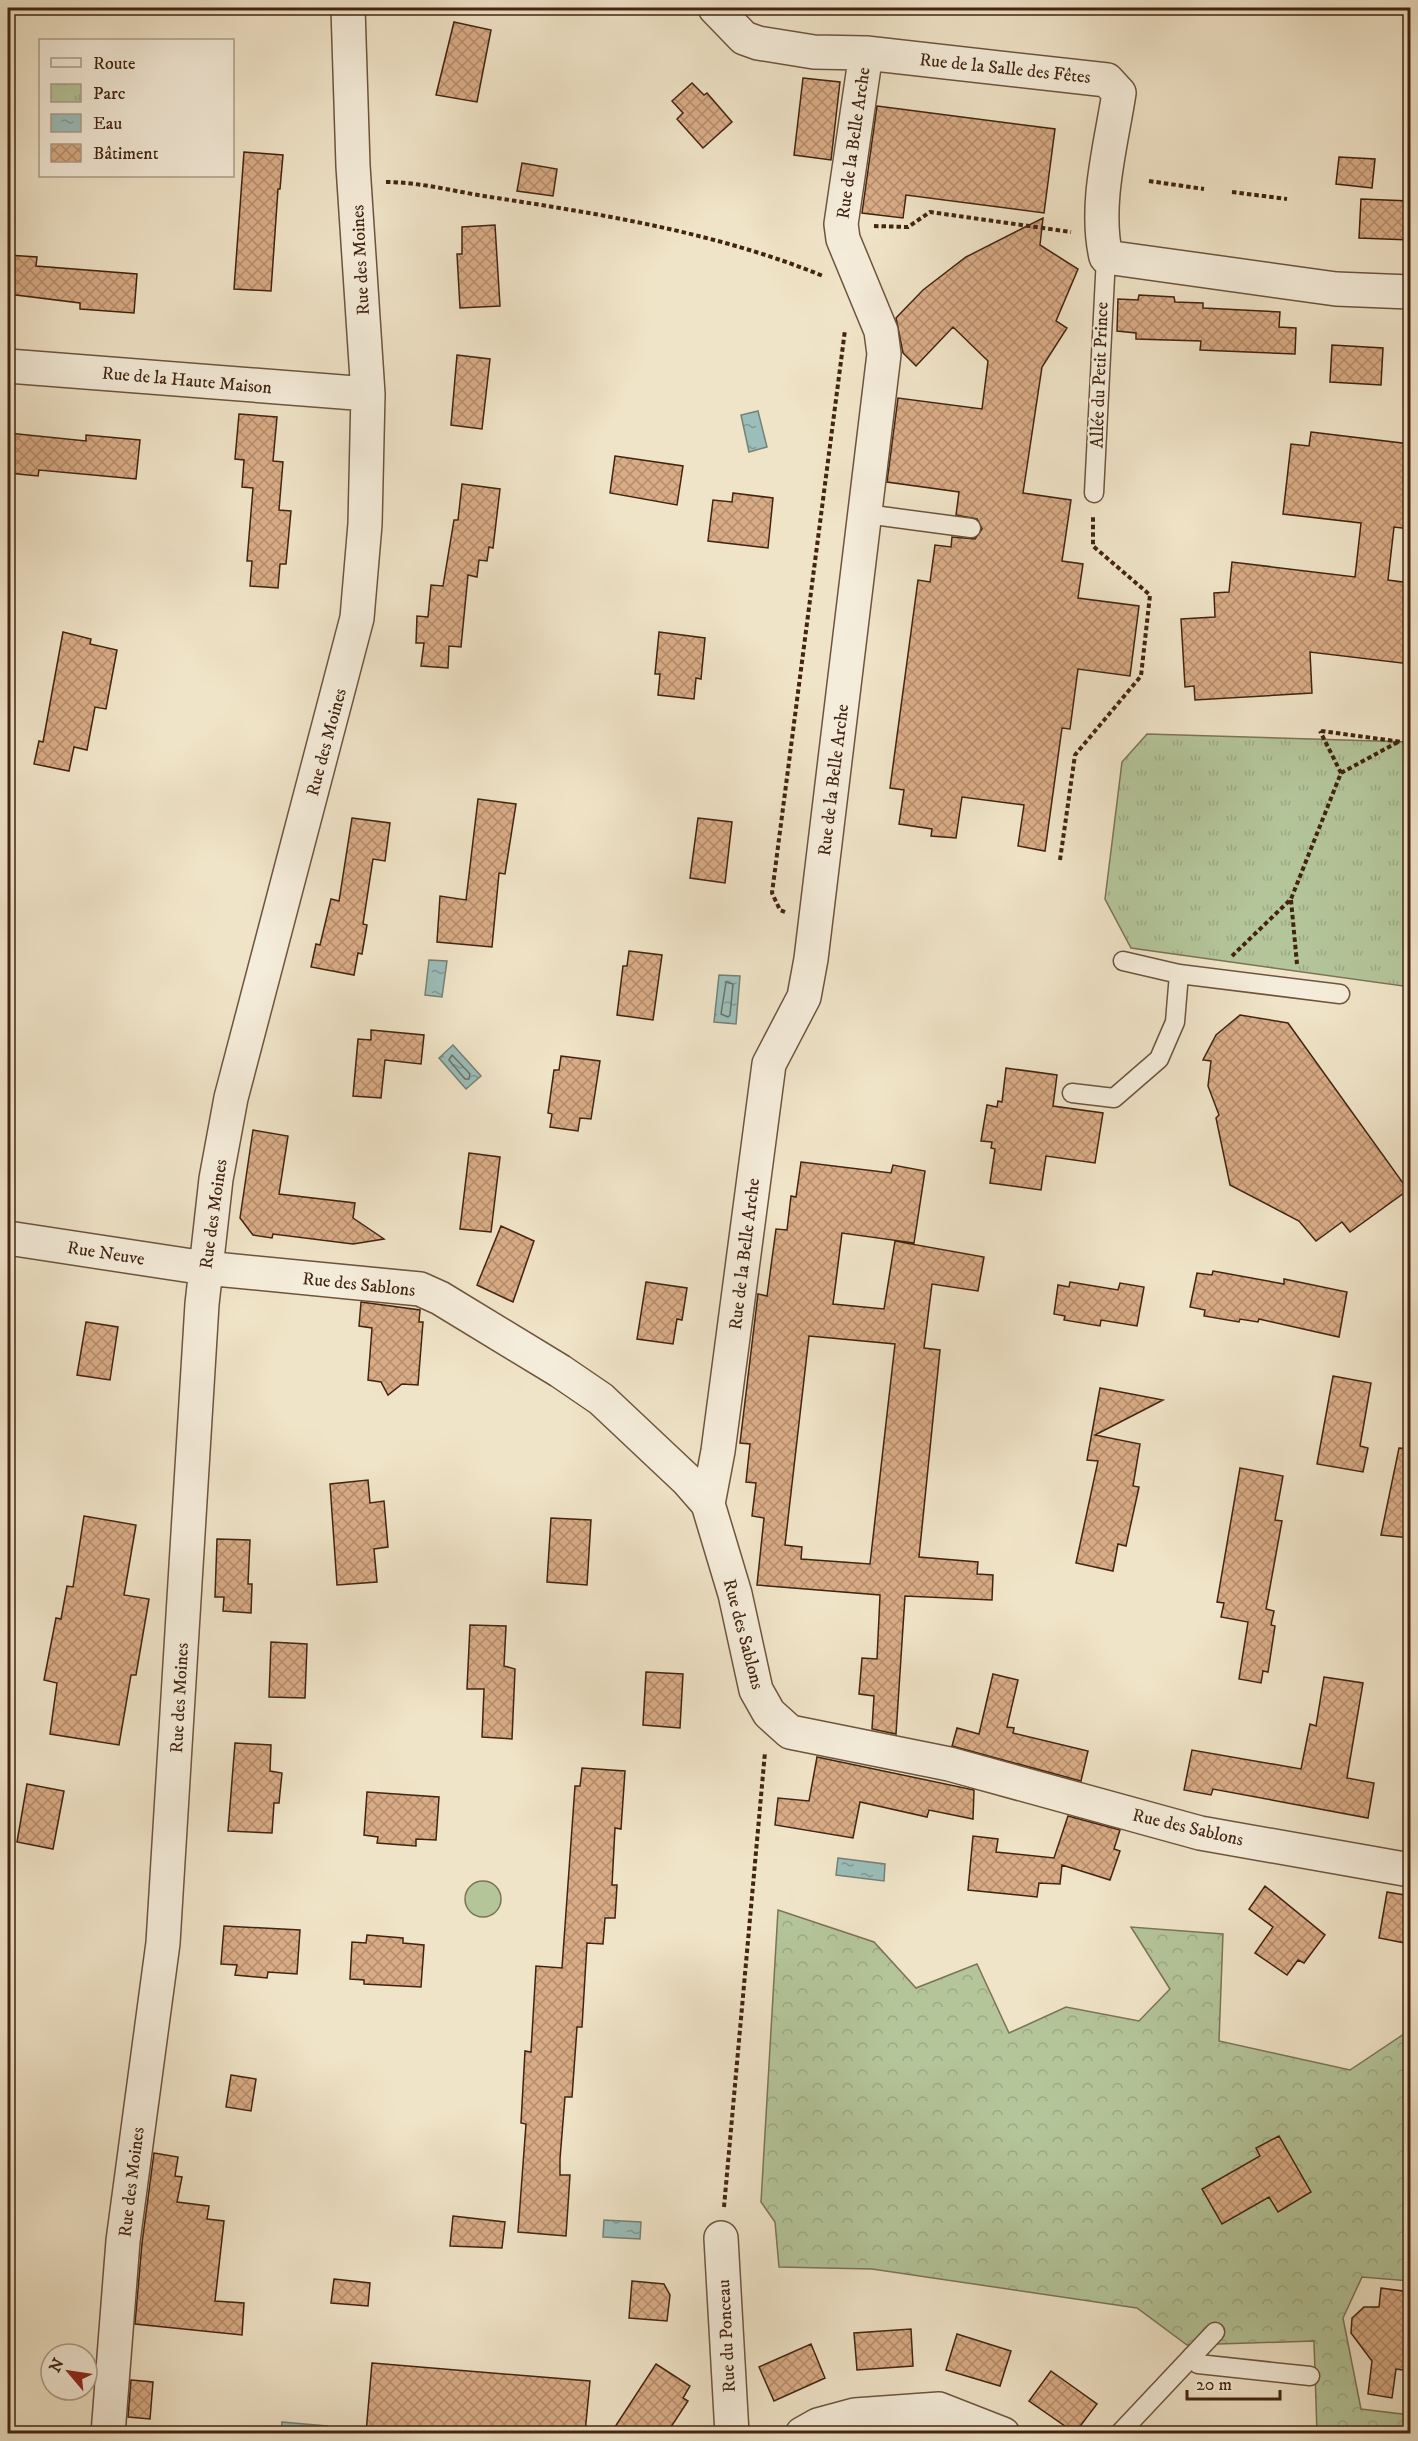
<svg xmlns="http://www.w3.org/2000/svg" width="1418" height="2441" font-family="'IM FELL DW Pica',serif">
	<defs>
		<pattern id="forest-crowns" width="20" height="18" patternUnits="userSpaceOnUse" patternTransform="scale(1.5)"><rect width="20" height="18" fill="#b4c59a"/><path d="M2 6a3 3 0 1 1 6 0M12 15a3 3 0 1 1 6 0" fill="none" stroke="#9ca984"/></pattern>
		<pattern id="park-tufts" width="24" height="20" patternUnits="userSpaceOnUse" patternTransform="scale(1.5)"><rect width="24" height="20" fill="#b4c59a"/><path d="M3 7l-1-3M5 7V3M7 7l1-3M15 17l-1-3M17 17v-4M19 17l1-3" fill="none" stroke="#9ca984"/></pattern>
		<pattern id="water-ripples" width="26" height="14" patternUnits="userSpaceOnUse" patternTransform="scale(1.5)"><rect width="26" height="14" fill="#9bbeba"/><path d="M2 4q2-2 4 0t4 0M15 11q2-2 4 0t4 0" fill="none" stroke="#809a96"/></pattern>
		<pattern id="building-cross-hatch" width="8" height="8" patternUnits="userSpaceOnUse" patternTransform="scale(1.5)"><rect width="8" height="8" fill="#d9ac86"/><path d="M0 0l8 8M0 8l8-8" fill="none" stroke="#b28c6c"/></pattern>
	</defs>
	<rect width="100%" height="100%" fill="#f0e4c8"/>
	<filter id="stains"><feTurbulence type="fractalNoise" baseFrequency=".00333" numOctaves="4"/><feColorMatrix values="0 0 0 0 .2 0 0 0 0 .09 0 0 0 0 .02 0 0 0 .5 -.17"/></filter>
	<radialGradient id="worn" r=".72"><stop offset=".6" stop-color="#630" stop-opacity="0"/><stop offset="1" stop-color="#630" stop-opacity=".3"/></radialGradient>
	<!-- grass -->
	<path fill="#b4c59a" stroke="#7b7455" stroke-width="1.5" d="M465 1899a18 18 0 1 1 36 0a18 18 0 1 1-36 0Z"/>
	<!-- forest -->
	<path fill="url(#forest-crowns)" stroke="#7b7455" stroke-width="1.5" d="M778,1910L874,1942L916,1988L977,1964L1009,2033L1066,2007L1139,2021L1170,1989L1131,1927L1223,1934L1219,2041L1350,2070L1407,2032L1410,2033V2281L1362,2277L1343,2318L1361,2409L1410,2415V2433H1317L1314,2341L1187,2345L1137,2308L872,2269L779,2267L775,2222L761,2202Z"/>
	<!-- park -->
	<path fill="url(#park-tufts)" stroke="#7b7455" stroke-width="1.5" d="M1147,734L1410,742V987L1131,948L1105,899L1122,762Z"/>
	<!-- water -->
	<path fill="url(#water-ripples)" stroke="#778076" stroke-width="1.5" d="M758,411L767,447L749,452L741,415Z
		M429,960L447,961L442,997L425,995Z
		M719,975L740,976L736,1024L714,1022Z
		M453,1045L481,1076L466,1089L439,1058Z
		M838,1858L885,1864L884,1881L836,1875Z
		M604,2220L641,2222L640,2239L603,2237Z
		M282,2422L327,2426V2433H281Z"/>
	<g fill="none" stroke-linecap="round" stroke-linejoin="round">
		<!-- shore -->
		<path stroke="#6e7165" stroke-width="1.5" d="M726,982L733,984L730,1015L728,1017L721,1014Z
			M452,1055L470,1074L469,1079H465L449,1060Z"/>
	</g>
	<!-- building -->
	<path fill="url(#building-cross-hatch)" stroke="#422410" stroke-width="1.5" fill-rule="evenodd" d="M454,22L491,30L477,102L436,95Z
		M803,78L840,82L831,160L794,155Z
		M692,83L704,95L707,93L732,122L703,148L677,119L683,113L672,101Z
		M877,106L1055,129L1044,213L906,195L903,218L862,213Z
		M244,152L283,155L280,189H278L271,291L234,289Z
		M1339,157L1375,159L1372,188L1336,184Z
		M522,163L557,169L553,196L517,191Z
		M1361,199L1410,201V240L1359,238Z
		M1043,218L1040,245L1078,269L1056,321L1067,328L1042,367L1023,493L1071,500L1062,561L1083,564L1078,598L1139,606L1130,676L1078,669L1070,729L1062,728L1045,851L1018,846L1024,805L962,797L956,838L931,836L932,829L899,824L904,790L890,788L918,580L930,582L935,545L951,547L952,537L975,539L982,529L977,519L956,515L959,492L887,482L898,398L982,409L988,361L953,327L916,366L903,353L896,318L923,290L966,257Z
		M495,225L500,306L460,308L457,254H462V227Z
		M8,255L37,257L36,266L137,274L134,313L80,309V303L8,294Z
		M1139,295L1174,297L1175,302L1203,303V308L1280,312L1279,327L1296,328L1295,354L1200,350L1201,341L1136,339V333L1117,331L1118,299L1138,300Z
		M1332,345L1383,348L1381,385L1330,382Z
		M457,355L490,359L482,429L451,425Z
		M239,414L277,417L273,461L283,462L279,510L291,511L286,564H280L278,588L250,586L252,561H247L253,488L242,487L244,460L235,459Z
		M1311,432L1410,444V529L1394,527L1388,580L1410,583V664L1310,652L1312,693L1195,700L1194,686L1185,687L1181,619L1215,617L1214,593L1229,592L1232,562L1355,577L1361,523L1283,514L1291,444L1309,446Z
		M8,433L86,441V435L140,440L136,479L39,470L38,476L8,473Z
		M615,456L683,466L677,505L610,493Z
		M462,484L500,489L493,548L489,547L487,561L479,560L477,577L468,575L461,647L449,646L448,668L421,666L424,643H416L417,616L428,617L431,585L443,586L454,520H458Z
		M733,493L773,498L768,548L708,541L713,500L732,502Z
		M63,632L91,639L90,644L117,650L106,709L95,707L87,750L74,747L69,771L34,764L39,741L43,742Z
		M659,632L705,638L701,679L696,678L694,699L658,695L660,674H655Z
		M478,799L516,804L505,874L499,873L492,947L437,942L440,896L466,900Z
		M352,818L390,823L385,861L373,859L363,924L367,925L362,954L358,953L354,975L311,967L316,944L320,945L331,899L339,901Z
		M698,818L732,822L725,883L690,878Z
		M629,951L662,955L653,1020L617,1015L623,966H627Z
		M1240,1015L1288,1023L1408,1190L1350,1232L1342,1222L1316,1241L1299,1221L1230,1185L1216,1118L1219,1115L1208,1086L1211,1061L1203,1060L1216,1035Z
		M371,1030L424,1035L421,1064L385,1060L381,1098L353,1096L358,1039L371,1040Z
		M561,1056L600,1061L591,1119L580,1118L578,1131L550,1127L552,1114L548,1113L554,1070H559Z
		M1006,1068L1057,1075L1053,1106L1103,1113L1095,1163L1046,1156L1041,1190L990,1183L995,1149L991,1148L992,1142L981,1141L987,1105L997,1107L998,1101L1002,1102Z
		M253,1130L288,1136L279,1194L355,1203L353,1218L384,1239L353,1244L273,1234L272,1238L253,1235L240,1218Z
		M469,1153L500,1157L491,1232L460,1229Z
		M801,1162L891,1173L893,1165L925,1171L914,1243L842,1233L833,1304L884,1309L895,1241L984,1257L978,1291L932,1284L924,1348L940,1350L919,1557L978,1562L977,1574L993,1575L992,1600L905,1596L896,1734L872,1729L874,1696L859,1694L862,1658L877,1659L880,1595L757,1585L764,1518L752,1516L756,1483L746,1482L750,1444L740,1443L758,1294L767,1296L776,1229L787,1230L791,1196L796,1197ZM809,1336L895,1344L870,1564L801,1559L802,1547L785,1545Z
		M501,1226L534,1241L513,1302L477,1285Z
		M1213,1271L1284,1284V1279L1347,1292L1339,1337L1259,1319L1258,1322L1240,1319L1239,1322L1204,1316L1205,1310L1190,1307L1197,1273L1212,1275Z
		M646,1282L687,1288L682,1320L677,1319L673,1344L637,1339Z
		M1070,1282L1118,1290L1120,1283L1144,1287L1137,1326L1101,1320L1100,1326L1064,1320L1065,1316L1054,1314L1058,1285L1069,1287Z
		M361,1302L420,1310L419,1322H423L418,1385L402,1384L388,1395L381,1382L368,1380L372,1328L359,1326Z
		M86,1322L118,1327L110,1380L77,1375Z
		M1333,1376L1371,1383L1360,1446L1368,1448L1363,1472L1317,1464Z
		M1100,1388L1163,1400L1095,1435L1140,1444L1133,1486L1139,1487L1126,1546L1118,1544L1113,1571L1076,1563L1098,1461L1087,1460Z
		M1399,1448L1410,1449V1538L1381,1535Z
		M1240,1468L1283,1476L1275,1520L1282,1521L1266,1609L1274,1611L1271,1625L1275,1626L1268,1672L1263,1671L1261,1683L1239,1679L1248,1622L1221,1617L1224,1603L1217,1602Z
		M368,1480L370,1503L384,1501L388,1547L374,1549L377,1582L337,1585L330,1484Z
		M84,1516L136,1525L124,1595L149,1599L136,1675H131L119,1745L50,1734L57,1683L44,1680L56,1618L61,1619L67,1586L73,1587Z
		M551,1518L591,1520L587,1585L547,1582Z
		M217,1539L250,1540L248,1584H252L251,1613L223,1611L224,1597H215Z
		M470,1625L506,1626L504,1666L515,1669L512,1739L482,1737L484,1689H467Z
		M271,1642L307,1644L305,1698L269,1697Z
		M646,1672L683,1674L680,1728L643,1725Z
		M993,1674L1018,1680L1007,1727L1014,1728L1013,1733L1088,1751L1081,1781L952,1746L957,1728L979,1734Z
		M1324,1677L1363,1683L1347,1778L1374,1783L1368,1818L1213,1789L1211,1795L1184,1790L1192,1750L1301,1769L1310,1724L1316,1726Z
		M235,1743L271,1745L270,1771L282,1773L279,1803H274L272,1833L228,1831Z
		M817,1757L974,1790L973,1819L929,1810L927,1817L860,1802L853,1838L775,1825L778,1798L809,1801Z
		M582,1768L625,1771L621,1829L615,1828L612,1885H617L615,1918H605L603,1944L587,1943L582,2027H577L572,2097H565L560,2159V2175H570L566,2236L518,2232L526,2124L521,2123L525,2051L531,2052L536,1966L562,1968L575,1786H580Z
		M27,1784L64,1791L53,1849L17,1842Z
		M367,1792L439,1797L436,1840L416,1839V1846L377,1843L378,1837L364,1835Z
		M1068,1816L1120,1830L1114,1849L1120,1851L1110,1880L1062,1865L1060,1884L1039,1883L1037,1897L968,1890L973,1836L998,1839L996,1852L1054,1858Z
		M1265,1886L1325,1935L1304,1963L1298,1960L1287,1975L1255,1953L1273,1927L1249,1909Z
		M1387,1892L1410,1896V1944L1379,1938Z
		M224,1926L300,1930L297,1974L268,1972L267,1978L235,1975L237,1965L221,1964Z
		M367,1935L403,1938V1943L424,1945L421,1987L364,1984V1980L350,1979L352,1942L366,1943Z
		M231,2075L256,2079L251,2111L226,2107Z
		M1279,2136L1311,2192L1278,2212L1269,2197L1222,2224L1202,2189L1260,2156L1256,2148Z
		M154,2153L178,2157L175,2176L182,2177L177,2202L209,2206L207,2219L224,2221L215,2301L244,2303L242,2335L135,2324L142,2243Z
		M453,2216L505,2222L502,2248L450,2246Z
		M334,2279L370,2283L368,2306L331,2303Z
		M632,2281L664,2284L670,2295L667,2321L629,2318Z
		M1381,2288L1410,2292V2371L1396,2369L1392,2398L1368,2394L1372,2361L1351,2333L1352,2318L1364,2307H1379Z
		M911,2329L913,2366L857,2370L854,2333Z
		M957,2334L1011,2351L1000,2386L946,2370Z
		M811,2344L825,2378L774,2401L759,2367Z
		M372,2363L590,2381L585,2433H366Z
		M656,2364L690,2386L683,2398L688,2401L667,2433H611Z
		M1051,2371L1097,2404L1075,2433L1029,2401Z
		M131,2380L153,2382L150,2419L128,2417Z"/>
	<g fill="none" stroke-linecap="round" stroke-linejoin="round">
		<defs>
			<path id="service" d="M1094,493L1106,257
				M866,514L971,528
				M1123,961L1179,974L1340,994
				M1072,1093L1114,1098L1159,1059L1175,1022L1179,974
				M1192,2356L1198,2364L1310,2376
				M1119,2434L1215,2332"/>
			<path id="minor" d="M715,8L744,38L758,43L814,52L866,53L1107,80L1119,93C1111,145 1094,205 1106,257L1336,289L1410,292
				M8,366L368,394
				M8,1238L205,1268L420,1289L440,1298L560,1371L601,1399L687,1480L708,1504L735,1594L756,1690L769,1713L790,1732L949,1764L1200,1833L1410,1870
				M708,1504L718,1451L769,1064L804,997L811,959L884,354L881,331L843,239L841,224L866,53
				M721,2238L732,2434
				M108,2434L123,2241L163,1943L202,1304L216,1179L231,1098L357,618L365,524L368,394L353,166L348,8
				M802,2434L818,2425L855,2415L939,2409L1003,2434"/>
		</defs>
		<!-- service casing -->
		<use href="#service" stroke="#6e543e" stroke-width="21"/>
		<!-- minor casing -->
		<use href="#minor" stroke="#6e543e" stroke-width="36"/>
		<!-- path -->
		<path stroke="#422410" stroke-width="4" stroke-dasharray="4.5 3" stroke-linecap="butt" d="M1149,181L1204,189
			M386,182C420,182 457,192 490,197C602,214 718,233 823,276
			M1232,192L1287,199
			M874,226L908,227L930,212L1071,232
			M1321,731L1410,743
			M1341,773L1398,742
			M1060,860L1075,755L1141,676L1150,595L1093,546V516
			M1291,900L1297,964
			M785,912L780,910L772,893L845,330
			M1232,956L1291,899L1341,773L1320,731
			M724,2207L765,1752"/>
		<!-- service -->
		<use href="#service" stroke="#f5eddb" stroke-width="18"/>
		<!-- minor -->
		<use href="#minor" stroke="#f5eddb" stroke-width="33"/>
	</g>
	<g text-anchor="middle" stroke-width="4.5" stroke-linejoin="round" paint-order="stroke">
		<!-- street labels -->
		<g font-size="18" fill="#422410" stroke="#f5eddb">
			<text transform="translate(1005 68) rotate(6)" y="6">Rue de la Salle des Fêtes</text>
			<text transform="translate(853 143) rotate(-82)" y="6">Rue de la Belle Arche</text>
			<text transform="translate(360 260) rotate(-93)" y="6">Rue des Moines</text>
			<text transform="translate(1099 375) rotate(-88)" y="6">Allée du Petit Prince</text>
			<text transform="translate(187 380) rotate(5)" y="6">Rue de la Haute Maison</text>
			<text transform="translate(326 742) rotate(-75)" y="6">Rue des Moines</text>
			<text transform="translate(833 780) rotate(-83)" y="6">Rue de la Belle Arche</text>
			<text transform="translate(213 1214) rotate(-82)" y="6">Rue des Moines</text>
			<text transform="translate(106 1253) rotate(9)" y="6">Rue Neuve</text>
			<text transform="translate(744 1254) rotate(-83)" y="6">Rue de la Belle Arche</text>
			<text transform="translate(359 1284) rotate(6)" y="6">Rue des Sablons</text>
			<text transform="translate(744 1634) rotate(75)" y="6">Rue des Sablons</text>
			<text transform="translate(179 1698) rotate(-87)" y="6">Rue des Moines</text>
			<text transform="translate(1188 1827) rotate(13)" y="6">Rue des Sablons</text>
			<text transform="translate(131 2182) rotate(-83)" y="6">Rue des Moines</text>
			<text transform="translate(726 2336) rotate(-93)" y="6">Rue du Ponceau</text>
		</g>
	</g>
	<!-- margin -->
	<rect width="1418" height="2441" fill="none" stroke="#f0e4c8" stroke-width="30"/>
	<rect x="9" y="9" width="1400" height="2423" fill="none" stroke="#422410" stroke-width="3"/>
	<rect x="15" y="15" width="1388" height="2411" fill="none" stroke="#422410" stroke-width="1.5"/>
	<!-- legend -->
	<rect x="39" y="39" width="195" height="138" fill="#f5eddb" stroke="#ad9d8a" stroke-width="1.5"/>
	<rect x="51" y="58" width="30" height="9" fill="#f5eddb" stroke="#ad9d8a" stroke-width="1.5"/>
	<text x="93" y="69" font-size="18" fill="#422410">Route</text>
	<rect x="51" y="84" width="30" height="18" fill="url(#park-tufts)" stroke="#ad9d8a" stroke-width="1.5"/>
	<text x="93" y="99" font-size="18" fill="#422410">Parc</text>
	<rect x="51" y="114" width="30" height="18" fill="url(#water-ripples)" stroke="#ad9d8a" stroke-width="1.5"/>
	<text x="93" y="129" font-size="18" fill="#422410">Eau</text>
	<rect x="51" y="144" width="30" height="18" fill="url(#building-cross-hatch)" stroke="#ad9d8a" stroke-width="1.5"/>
	<text x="93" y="159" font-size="18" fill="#422410">Bâtiment</text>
	<!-- north arrow -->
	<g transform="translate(69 2372) rotate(299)"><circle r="28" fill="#f5eddb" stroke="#ad9d8a" stroke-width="1.5"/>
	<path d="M0-4.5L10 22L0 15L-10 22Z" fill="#8f2418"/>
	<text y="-9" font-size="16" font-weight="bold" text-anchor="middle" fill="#422410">N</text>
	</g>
	<!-- scale -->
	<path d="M1187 2390v9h93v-9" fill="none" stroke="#422410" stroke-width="3"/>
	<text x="1196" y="2390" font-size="18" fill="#422410" stroke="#f5eddb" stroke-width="4.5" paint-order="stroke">20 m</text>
	<rect width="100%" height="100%" filter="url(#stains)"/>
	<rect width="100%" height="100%" fill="url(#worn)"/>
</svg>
